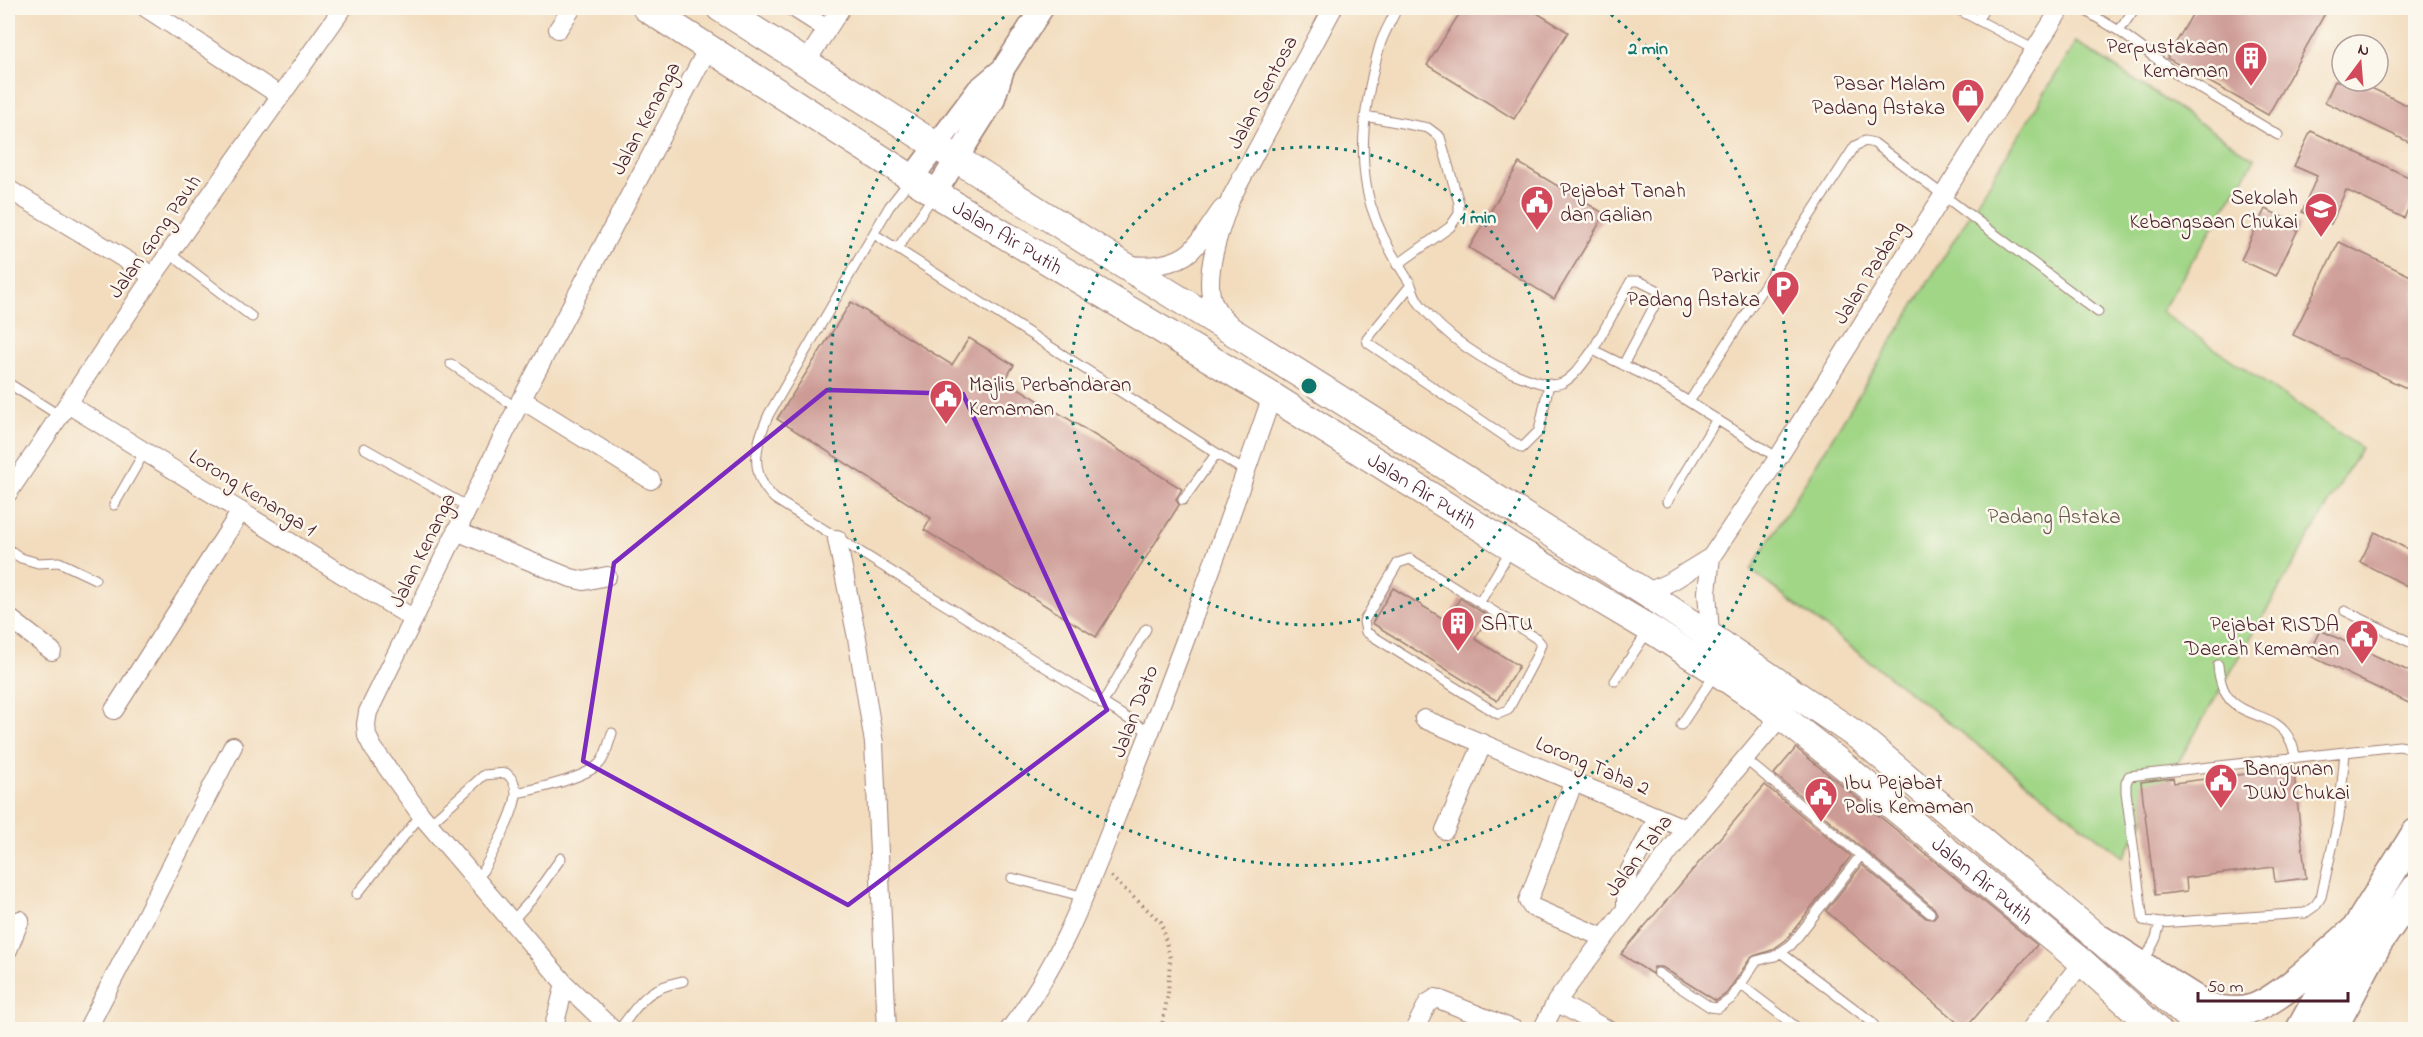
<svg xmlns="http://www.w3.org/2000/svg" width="2423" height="1037" font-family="'Indie Flower',sans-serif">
	<rect width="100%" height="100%" fill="#fbf7ec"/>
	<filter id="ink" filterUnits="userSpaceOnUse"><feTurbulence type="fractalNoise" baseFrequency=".0167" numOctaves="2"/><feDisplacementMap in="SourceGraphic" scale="12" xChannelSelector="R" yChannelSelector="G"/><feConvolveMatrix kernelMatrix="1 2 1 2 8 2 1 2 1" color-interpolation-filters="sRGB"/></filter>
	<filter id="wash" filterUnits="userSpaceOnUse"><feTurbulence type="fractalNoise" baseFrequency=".008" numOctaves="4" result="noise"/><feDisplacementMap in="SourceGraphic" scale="24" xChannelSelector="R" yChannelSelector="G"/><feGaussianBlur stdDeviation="1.35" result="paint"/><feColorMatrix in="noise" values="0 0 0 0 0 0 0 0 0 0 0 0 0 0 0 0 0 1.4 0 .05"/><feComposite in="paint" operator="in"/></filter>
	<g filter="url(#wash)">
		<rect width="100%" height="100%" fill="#f2dcbd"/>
		<!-- green -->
		<path fill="#a1d687" stroke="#767a59" stroke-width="1.5" d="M2076,42L2255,159L2161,312L2361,448L2123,857L1751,570Z"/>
		<g id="blocks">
			<!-- building -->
			<path fill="#cd9b95" d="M1463,8H1529L1568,32L1514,119L1427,65Z
				M2196,8H2328L2268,115L2167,58Z
				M2335,81H2357L2415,109V145L2325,102Z
				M2311,131L2415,180V194L2404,218L2346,190L2331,224L2302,212L2317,176L2294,166Z
				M1519,163L1605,214L1554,299L1469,248Z
				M2265,209L2300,225L2276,276L2241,260Z
				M2339,242L2415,278V392L2293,335Z
				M851,302L952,365L969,338L1014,365L1005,380L1182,489L1176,499L1179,505L1096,637L924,530L931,518L777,419Z
				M2375,532L2415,553V590L2360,562Z
				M1393,588L1447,621L1460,598L1488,616L1475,639L1519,666L1497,701L1372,623Z
				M2320,630L2415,674V706L2308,655Z
				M1796,748L2037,945L1965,1029L1826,911L1862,865L1926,918L1933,919L1937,914L1934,908L1774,774Z
				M2293,765L2306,878L2275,882L2273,867L2186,878L2187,891L2155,895L2141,782L2173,778L2174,783L2262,772L2261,768Z
				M1765,785L1851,856L1786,940L1772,950L1751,957L1727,993L1716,1001L1662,967H1654L1652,974L1621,954Z"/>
		</g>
	</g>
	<g filter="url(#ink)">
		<use href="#blocks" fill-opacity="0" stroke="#9e7e74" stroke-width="1.5"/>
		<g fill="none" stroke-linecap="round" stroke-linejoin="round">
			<defs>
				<path id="service" d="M1397,8C1392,20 1384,32 1380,45C1366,94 1356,156 1371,206C1380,234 1394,259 1410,283C1413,290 1415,298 1420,304C1444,335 1485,364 1523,377C1534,381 1550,388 1562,383C1575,377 1585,360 1593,350L1650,378L1689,402
					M1955,8L2035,50
					M2081,8L2119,31L2135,8
					M1978,19L1985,8
					M2119,31L2181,77L2278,135
					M1365,116L1428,128L1440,137L1459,203V214L1450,227L1397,265
					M911,179L889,207L769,414C755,445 748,474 775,499L1151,733
					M874,234L1246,472
					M897,249L934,195
					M169,253L252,317
					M1411,285L1367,339L1368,343L1522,448L1539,431L1549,384
					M1593,350L1631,281H1639L1657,290L1659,297L1623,365
					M451,364L517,408
					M8,383L60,416
					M364,448L468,507
					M1778,458L1689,402L1855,146L1865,141L1874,143L2098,312
					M1183,500L1216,454
					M1667,502L1717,419
					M114,505L145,451
					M8,549L21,558L38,563L59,562L95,579
					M1410,559L1536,638L1541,644L1537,655L1508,710L1498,714L1366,632L1364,621L1398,563Z
					M1480,602L1511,549
					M2345,611L2416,645
					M2218,665C2223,728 2272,703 2290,740C2293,745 2294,752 2296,758
					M1615,681L1648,631
					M1102,704L1146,629
					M1681,725L1715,674
					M2345,752L2339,817L2321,897L2315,906L2305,913L2160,923L2143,920L2126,792V783L2129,776Z
					M2345,752L2399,746L2416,749
					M1745,759L1930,913
					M516,793C537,789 586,778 600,763C606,756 609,742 612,733
					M429,824L484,775L506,773C512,778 516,785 516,793C516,814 488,861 477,881
					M1012,878L1085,897
					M357,894L421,815
					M512,921L532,899L561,858
					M1780,952L1872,1022L1876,1030
					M2144,962L2156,938L2160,923
					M1658,973L1710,1007L1718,1008L1732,998L1756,961L1775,956L1791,945L1861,855
					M1740,984L1800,1030
					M619,1030C641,1001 645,989 683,981"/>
				<path id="minor" d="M146,8L279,95
					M794,8L827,29
					M558,29L572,8
					M806,62L841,8
					M8,189L153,276
					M1127,264C1146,268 1176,265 1191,251C1203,239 1212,222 1222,209
					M1230,324C1222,317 1213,306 1211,296C1206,265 1221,227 1231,198L1333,8
					M521,399L651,480
					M68,404L414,619
					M8,493L153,276L343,8
					M456,531L571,578L584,581L607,576
					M837,539L857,638L874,743L887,1030
					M1646,593L1672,581L1711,557L1778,458L2061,8
					M8,617L52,651
					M1710,634L1707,592L1711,557
					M114,710L241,511
					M1424,719L1686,829
					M1574,781L1528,901L1532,907L1604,938
					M1445,830L1483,743
					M1626,909V882L1630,870L1658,817
					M8,950L20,920
					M1556,1002L1608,1030
					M87,1030L233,746
					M553,1030L565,984
					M613,1030L565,984L421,815L373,748L367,736L366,724L368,712L517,408L708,48
					M1009,1030C1063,961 1090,881 1122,802C1177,668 1225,532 1272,396
					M1414,1030L1428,1003L1436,998L1515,1030
					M1542,1030L1556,1002L1686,829L1781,716
					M2030,1030L2082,962"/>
				<path id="tertiary" d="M912,178L978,90L1003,69
					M935,193L993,101L1003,69L1042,8"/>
				<g id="primary">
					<path id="s1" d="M646,8L935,193L1272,396L1512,547L1650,629L1717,672L1781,716L1844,766L2082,962L2157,1030"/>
					<path d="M720,8L1117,261L1246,340L1646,593L1859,737L2098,938L2203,1030"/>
				</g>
				<path id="trunk" d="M2098,938L2209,1008C2223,1011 2237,1013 2251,1009C2281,1000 2331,950 2356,929
					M2300,1030L2356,929L2416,833
					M2332,1030L2378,943L2416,888"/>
			</defs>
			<!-- service casing -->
			<use href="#service" stroke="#9e7e74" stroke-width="11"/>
			<!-- minor casing -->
			<use href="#minor" stroke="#9e7e74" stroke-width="20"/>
			<!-- tertiary casing -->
			<use href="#tertiary" stroke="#9e7e74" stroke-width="25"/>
			<!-- primary casing -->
			<use href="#primary" stroke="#9e7e74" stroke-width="29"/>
			<!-- trunk casing -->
			<use href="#trunk" stroke="#9e7e74" stroke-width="31"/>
			<!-- path -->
			<path stroke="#9e7e74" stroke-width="4" stroke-dasharray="1.5 4.5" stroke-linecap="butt" d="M1111,877L1161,922L1170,958L1168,994L1161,1030"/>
			<!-- service -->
			<use href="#service" stroke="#fff" stroke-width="9"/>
			<!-- minor -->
			<use href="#minor" stroke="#fff" stroke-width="18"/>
			<!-- tertiary -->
			<use href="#tertiary" stroke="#fff" stroke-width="22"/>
			<!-- primary -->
			<use href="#primary" stroke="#fff" stroke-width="27"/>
			<!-- trunk -->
			<use href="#trunk" stroke="#fff" stroke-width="28"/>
		</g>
	</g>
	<!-- marked area -->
	<path fill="none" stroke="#7b2cbf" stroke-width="4.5" stroke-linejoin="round" d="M827,390L963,394L1107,710L848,905L583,761L614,563Z"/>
	<!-- distance rings -->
	<g fill="none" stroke="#0f766e" stroke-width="3" stroke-dasharray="3 6">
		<circle cx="1309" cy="386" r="239"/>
		<path d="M1604 9A479 479 0 1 1 1014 9"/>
	</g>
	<!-- icons -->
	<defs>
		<symbol id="building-pin" viewBox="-11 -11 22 30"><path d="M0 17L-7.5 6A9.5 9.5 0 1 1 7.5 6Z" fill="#d1495b" stroke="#fbf7ec"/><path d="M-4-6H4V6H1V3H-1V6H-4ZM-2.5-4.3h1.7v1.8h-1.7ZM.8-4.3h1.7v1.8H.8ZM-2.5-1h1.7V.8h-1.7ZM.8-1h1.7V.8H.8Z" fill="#fff"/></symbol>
		<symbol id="shop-pin" viewBox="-11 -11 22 30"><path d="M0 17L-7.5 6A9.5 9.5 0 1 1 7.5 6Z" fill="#d1495b" stroke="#fbf7ec"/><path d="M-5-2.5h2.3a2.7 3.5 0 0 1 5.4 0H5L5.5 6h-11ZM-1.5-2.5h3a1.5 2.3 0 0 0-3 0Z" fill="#fff"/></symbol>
		<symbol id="civic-pin" viewBox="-11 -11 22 30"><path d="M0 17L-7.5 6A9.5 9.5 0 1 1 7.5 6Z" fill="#d1495b" stroke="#fbf7ec"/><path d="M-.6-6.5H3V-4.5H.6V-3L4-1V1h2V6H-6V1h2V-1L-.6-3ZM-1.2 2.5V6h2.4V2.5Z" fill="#fff"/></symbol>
		<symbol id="school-pin" viewBox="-11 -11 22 30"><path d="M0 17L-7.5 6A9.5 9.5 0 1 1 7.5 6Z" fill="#d1495b" stroke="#fbf7ec"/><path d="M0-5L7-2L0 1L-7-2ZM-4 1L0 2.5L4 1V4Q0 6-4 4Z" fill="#fff"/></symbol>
		<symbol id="parking-pin" viewBox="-11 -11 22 30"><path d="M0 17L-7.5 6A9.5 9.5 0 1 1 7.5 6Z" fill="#d1495b" stroke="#fbf7ec"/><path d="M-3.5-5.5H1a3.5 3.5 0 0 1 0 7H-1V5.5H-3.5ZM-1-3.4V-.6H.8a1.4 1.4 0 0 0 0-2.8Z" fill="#fff"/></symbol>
	</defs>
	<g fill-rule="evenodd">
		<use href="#building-pin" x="2232" y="39" width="38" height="52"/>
		<use href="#shop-pin" x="1949" y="76" width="38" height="52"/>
		<use href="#civic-pin" x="1518" y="183" width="38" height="52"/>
		<use href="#school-pin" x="2302" y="190" width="38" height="52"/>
		<use href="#parking-pin" x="1764" y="268" width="38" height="52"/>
		<use href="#civic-pin" x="927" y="377" width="38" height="52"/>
		<use href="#building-pin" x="1439" y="604" width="38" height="52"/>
		<use href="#civic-pin" x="2343" y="617" width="38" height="52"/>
		<use href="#civic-pin" x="2202" y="761" width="38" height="52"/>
		<use href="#civic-pin" x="1802" y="775" width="38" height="52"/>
	</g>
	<g text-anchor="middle" stroke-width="5" stroke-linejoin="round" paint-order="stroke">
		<!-- poi labels -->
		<g font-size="21" fill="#4a1f2b" stroke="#fbf7ec" text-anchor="end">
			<text x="2228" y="53">Perpustakaan<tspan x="2228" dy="24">Kemaman</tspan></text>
			<text x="1945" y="90">Pasar Malam<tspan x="1945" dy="24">Padang Astaka</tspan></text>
			<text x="1560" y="197" text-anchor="start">Pejabat Tanah<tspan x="1560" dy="24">dan Galian</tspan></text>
			<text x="2298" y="204">Sekolah<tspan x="2298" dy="24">Kebangsaan Chukai</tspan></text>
			<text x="1760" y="282">Parkir<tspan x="1760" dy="24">Padang Astaka</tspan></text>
			<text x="969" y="391" text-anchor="start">Majlis Perbandaran<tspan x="969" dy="24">Kemaman</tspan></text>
			<text x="1481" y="630" text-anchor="start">SATU</text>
			<text x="2339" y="631">Pejabat RISDA<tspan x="2339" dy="24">Daerah Kemaman</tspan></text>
			<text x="2244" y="775" text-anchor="start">Bangunan<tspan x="2244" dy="24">DUN Chukai</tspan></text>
			<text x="1844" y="789" text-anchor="start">Ibu Pejabat<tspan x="1844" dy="24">Polis Kemaman</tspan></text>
		</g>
		<!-- street labels -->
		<g font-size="21" fill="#4a1f2b" stroke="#fbf7ec">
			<text transform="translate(1262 92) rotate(-62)" y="7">Jalan Sentosa</text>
			<text transform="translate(645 118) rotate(-62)" y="7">Jalan Kenanga</text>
			<text transform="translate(154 236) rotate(-55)" y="7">Jalan Gong Pauh</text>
			<text dy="7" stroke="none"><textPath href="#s1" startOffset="428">Jalan Air Putih</textPath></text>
			<text transform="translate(1869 272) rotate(-58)" y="7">Jalan Padang</text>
			<text dy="7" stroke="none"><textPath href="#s1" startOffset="914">Jalan Air Putih</textPath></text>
			<text transform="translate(253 492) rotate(32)" y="7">Lorong Kenanga 1</text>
			<text transform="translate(422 550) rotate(-64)" y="7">Jalan Kenanga</text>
			<text transform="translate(1134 711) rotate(-69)" y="7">Jalan Dato</text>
			<text transform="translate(1593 765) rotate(23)" y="7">Lorong Taha 2</text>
			<text transform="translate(1638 855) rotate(-53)" y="7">Jalan Taha</text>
			<text dy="7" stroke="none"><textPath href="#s1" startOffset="1598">Jalan Air Putih</textPath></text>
		</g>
		<!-- park labels -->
		<g font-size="21" fill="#645647" stroke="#fbf7ec">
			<text x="2054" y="523">Padang Astaka</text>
		</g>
	</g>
	<circle cx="1309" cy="386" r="9" fill="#0f766e" stroke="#fbf7ec" stroke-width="3"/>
	<g font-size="18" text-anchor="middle" font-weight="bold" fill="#0f766e" stroke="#fbf7ec" stroke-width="5" stroke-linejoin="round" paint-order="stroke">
		<text x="1648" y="54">2 min</text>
		<text x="1478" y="223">1 min</text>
	</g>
	<!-- margin -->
	<rect width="2423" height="1037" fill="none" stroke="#fbf7ec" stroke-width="30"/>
	<!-- north arrow -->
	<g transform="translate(2360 63) rotate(16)"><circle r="28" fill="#fbf7ec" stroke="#b4a19f" stroke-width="1.5"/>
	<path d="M0-4.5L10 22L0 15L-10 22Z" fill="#d1495b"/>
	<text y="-9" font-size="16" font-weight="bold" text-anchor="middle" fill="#4a1f2b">N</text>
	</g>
	<!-- scale -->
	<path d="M2198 992v9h150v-9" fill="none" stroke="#4a1f2b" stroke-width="3"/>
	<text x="2207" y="992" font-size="18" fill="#4a1f2b" stroke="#fbf7ec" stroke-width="4.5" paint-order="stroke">50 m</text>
</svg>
